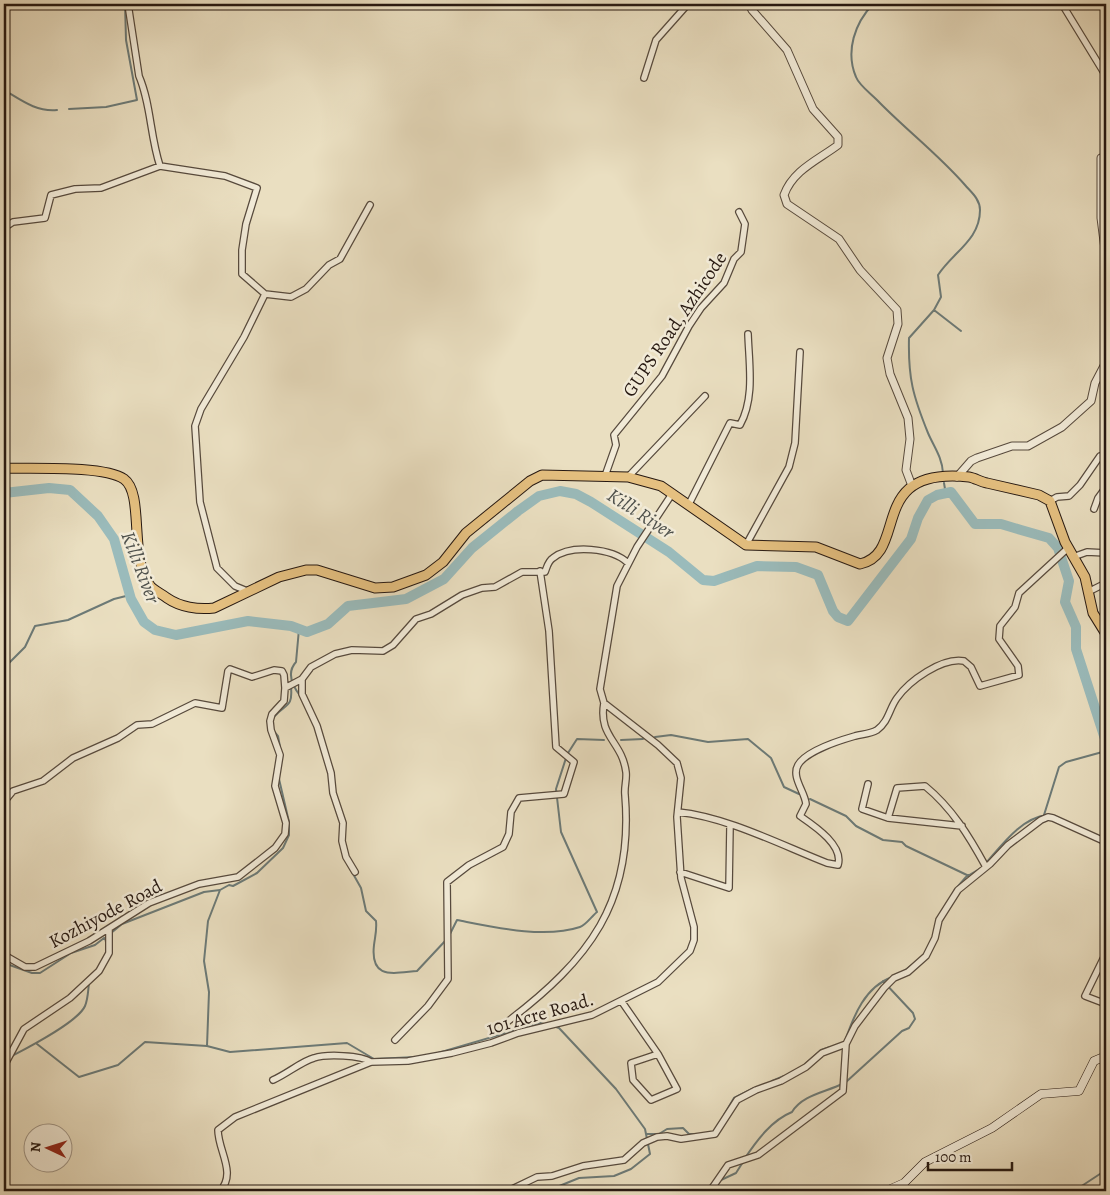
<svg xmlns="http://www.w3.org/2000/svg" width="1110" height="1195" font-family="Alegreya,serif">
	<rect width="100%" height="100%" fill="#eadfc1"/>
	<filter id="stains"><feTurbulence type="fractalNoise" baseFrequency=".004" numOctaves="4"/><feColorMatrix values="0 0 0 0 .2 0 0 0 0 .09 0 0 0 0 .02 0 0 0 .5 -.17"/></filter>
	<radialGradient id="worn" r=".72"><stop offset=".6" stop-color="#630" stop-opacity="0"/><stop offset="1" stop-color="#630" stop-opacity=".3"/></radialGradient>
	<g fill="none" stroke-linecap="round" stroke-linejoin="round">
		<!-- stream -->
		<path stroke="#6c7a77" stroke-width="2" d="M873,4C855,23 845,51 856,77C859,85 870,93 877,100C905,129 938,154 965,185C971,192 980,199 980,210C980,240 953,252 938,275L941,297L934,310
			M4,90C21,100 36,112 57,110
			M69,109L106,107L137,100L126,40L125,4
			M943,473C942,457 934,447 928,433C913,396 908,378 909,338L934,310L961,331
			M939,494L945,489L944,483
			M299,629L296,662C286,673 293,687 301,697
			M4,668L25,647L35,626L68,620L114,599L130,595
			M274,717C285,703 293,709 291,687
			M274,731L278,736L280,747
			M655,737L671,735L708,742L748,739L771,758L784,787L799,794
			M621,740L643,739
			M568,753L577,739L604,740
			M810,799L846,816L856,826L883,840L902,842L906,846L969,876
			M1044,815L1059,767L1066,762L1106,751
			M347,863L361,888L366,911L376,921C377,930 375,937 374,945C370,980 393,973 417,971L446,940
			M986,863C1002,845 1021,818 1047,815
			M954,891L966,877L981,868
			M450,934L457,920C493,927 544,939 580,927C586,925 592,916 597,912L561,832L556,789L566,758
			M106,942L105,938L122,924L204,892L220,890L229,885L233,886L257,873L283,848L289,835V822L279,779
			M4,963L32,973H40L71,953L95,945L104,938
			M903,972L917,961
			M845,1041C854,1015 865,987 892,977
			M37,1044L79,1077L118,1065L145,1042L207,1046L209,992L204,961L208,921L220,890
			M207,1046L230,1052L347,1043L374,1059L416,1057
			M438,1053L540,1023L544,1024
			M12,1056C29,1047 78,1022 85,1006C88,999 88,991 89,983
			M805,1064L821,1050L830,1047
			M772,1081L784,1076
			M846,1082L902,1031L909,1028L915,1019L913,1013L883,981
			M724,1115L734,1098L754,1088
			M647,1134H659L667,1129L683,1128L689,1134H696
			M745,1158C757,1140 772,1120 792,1112C802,1095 826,1092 842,1084
			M721,1180L736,1173L743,1162
			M547,1191L579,1178L614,1176L631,1169L650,1154L645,1129L616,1089L559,1028L553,1026
			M705,1191L712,1184
			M1074,1191L1106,1170"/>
		<!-- river -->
		<path stroke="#9abbbb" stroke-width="10" d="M4,493L49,488L70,490L98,516L114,539L131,599L144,622L155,630L176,635L248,621L291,626L307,632L328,624L348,606L406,599L444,579L472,548L518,511L539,496L560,491L576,494L591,502L669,552L703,580L714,581L757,566L796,567L818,575L833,611L838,617L848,621L911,539L918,518L928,500L937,495L951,492L975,524H1001L1021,530L1049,538L1058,548L1069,581L1065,602L1076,627V649L1106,742"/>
		<defs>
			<path id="minor" d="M1062,4L1106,76
				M644,78L656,40L688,4
				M160,166L225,176L257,188L246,224L242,250V274L265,294L291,297L306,289L329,265L340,259L370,205
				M4,228L13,222L45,218L51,195L75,189L101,188L160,166C150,136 151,104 139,76L128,4
				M605,476L616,445L614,435L662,376L689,326L701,308L724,283L734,259L741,252L745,224L739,212
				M628,477L705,396
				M1050,501L1057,497L1069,496L1080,485L1100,456H1106
				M689,504L730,423L740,425C755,398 749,364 748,334
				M1094,509L1098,498L1106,487
				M746,545L789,467L795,443L800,352
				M1073,557L1087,552L1106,553
				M247,591L235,586L217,568L200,502L195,426L201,409L244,337L265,294
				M1088,592L1106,583
				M302,680V694L317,726L331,773L333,793L343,823L342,841L346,857L355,872
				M868,784L862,809L888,818L962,826
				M4,802L13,791L43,781L73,758L118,738L137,725L152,724L195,703L222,708L228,671L230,669L252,677L274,670L282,671L284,675L285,688
				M678,812C727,817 781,845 827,863L838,865C844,845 813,825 800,816L806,804C805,792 791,777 798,765C806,751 841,740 855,736C863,734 870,734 877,730C889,721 889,709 897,698C909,681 942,657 964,661L971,667L980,686L1019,675L1018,666L999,639L1000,626L1015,607L1019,593L1068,548
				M888,818L897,788L925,786C952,808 969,836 986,867
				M680,872L729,888L730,826
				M1106,953L1085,996L1106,1004
				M4,955L25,967H35L89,941L149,903L199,884L238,877L275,848L285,834L286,823L275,786L280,755L271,730L270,721L272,714L284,701L285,688L302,679L311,667L335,654L352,650L383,651L393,645L416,619L431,614L462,595L482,588L495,587L522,572H545C547,567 548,561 553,558C571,544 612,548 628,563
				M622,1002L658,1054L677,1089L651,1100L633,1080L631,1063L658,1054
				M507,1022C589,960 634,902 625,795C624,787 627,780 626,772C622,741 598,737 604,703
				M395,1040L428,1006L448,979L447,882L469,865L503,847L509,834L511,812L519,798L564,794L574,762L556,747L549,631L540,571
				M4,1066L24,1029L70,998L99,971L109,953V930
				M273,1080C287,1074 302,1061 314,1058C326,1054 361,1055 371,1062
				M220,1191C237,1173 218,1151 218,1130L235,1117L371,1062L408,1061L452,1053L491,1043L518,1033L592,1015L658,982L690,951L694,940V927L681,878L677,817L681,778L677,763L658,745L604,703L600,689L617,586L637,547L672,494
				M508,1191L537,1177L552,1176L583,1166L624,1160L643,1143L657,1137L667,1136L681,1139L715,1134L737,1100L756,1090L781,1081L806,1067L822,1053L846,1044L855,1026L884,988L894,978L908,972L926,956L935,938L939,920L958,890L990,864L1008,845L1041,820L1048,817L1053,818L1106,842
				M710,1191L728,1165L758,1155L843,1091L846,1044"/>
			<path id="tertiary" d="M749,4L752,10L787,50L813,109L838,137V145C818,160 793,170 784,195L787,204L839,239L860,270L897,310L898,324L887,358L890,374L908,418L910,439L906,470L912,486
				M1101,158V218L1106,257
				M957,477L971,461L977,458L1012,446H1028L1062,427L1091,401L1095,383L1106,362"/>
			<path id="secondary" d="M886,1191L904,1183L925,1162L992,1128L1041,1094L1079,1091L1094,1061L1106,1056"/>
			<path id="primary" d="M4,468C30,469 104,465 124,479C145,494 128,560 151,587C155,591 162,594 167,598C180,607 198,610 214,608L279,577L306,570H317L375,588L393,587L426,575L443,562L466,533L530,481L542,475L628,477L661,486L746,545L816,547L860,564C910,553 865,466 969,477C975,478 981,482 987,483C1005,487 1022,491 1039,495L1050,501L1065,542L1085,577L1093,613L1106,634"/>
		</defs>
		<!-- minor casing -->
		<use href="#minor" stroke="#574a3d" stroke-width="8"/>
		<!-- tertiary casing -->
		<use href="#tertiary" stroke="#574a3d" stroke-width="9"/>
		<!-- secondary casing -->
		<use href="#secondary" stroke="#261811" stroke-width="9"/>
		<!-- primary casing -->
		<use href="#primary" stroke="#261811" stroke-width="11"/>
		<!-- minor -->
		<use href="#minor" stroke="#f1ead7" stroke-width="5.5"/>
		<!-- tertiary -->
		<use href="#tertiary" stroke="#f1ead7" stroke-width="7"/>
		<!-- secondary -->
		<use href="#secondary" stroke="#f1ead7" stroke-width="8"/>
		<!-- primary -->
		<use href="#primary" stroke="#e5c080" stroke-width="9"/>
	</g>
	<g text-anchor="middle" stroke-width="5" stroke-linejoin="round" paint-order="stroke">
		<!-- street labels -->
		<g font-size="19" fill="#261811" stroke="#f1ead7">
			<text transform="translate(674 324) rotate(-56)" y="7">GUPS Road, Azhicode</text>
			<text transform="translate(105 913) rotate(-28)" y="7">Kozhiyode Road</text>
			<text transform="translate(540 1013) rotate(-16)" y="7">101 Acre Road.</text>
		</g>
		<!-- water labels -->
		<g font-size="20" font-style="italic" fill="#4f514c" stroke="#f1ead7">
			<text transform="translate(641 513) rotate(33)" y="7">Killi River</text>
			<text transform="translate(141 567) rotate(69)" y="7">Killi River</text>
		</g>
	</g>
	<!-- margin -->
	<rect width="1110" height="1195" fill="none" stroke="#eadfc1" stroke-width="20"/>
	<rect x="5" y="5" width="1100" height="1185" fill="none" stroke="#261811" stroke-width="2.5"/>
	<rect x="10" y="10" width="1090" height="1175" fill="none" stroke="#261811"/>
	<!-- north arrow -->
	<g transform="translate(48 1148) rotate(274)"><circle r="24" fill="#f1ead7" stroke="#a09688"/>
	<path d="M0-4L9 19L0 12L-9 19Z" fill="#8f2418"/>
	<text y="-8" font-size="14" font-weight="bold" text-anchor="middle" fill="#261811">N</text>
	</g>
	<!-- scale -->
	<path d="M928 1162v8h84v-8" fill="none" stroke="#261811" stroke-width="2.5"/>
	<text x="935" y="1162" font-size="15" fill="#261811" stroke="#f1ead7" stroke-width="4" paint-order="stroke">100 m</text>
	<rect width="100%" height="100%" filter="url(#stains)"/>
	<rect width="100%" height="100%" fill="url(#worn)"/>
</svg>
